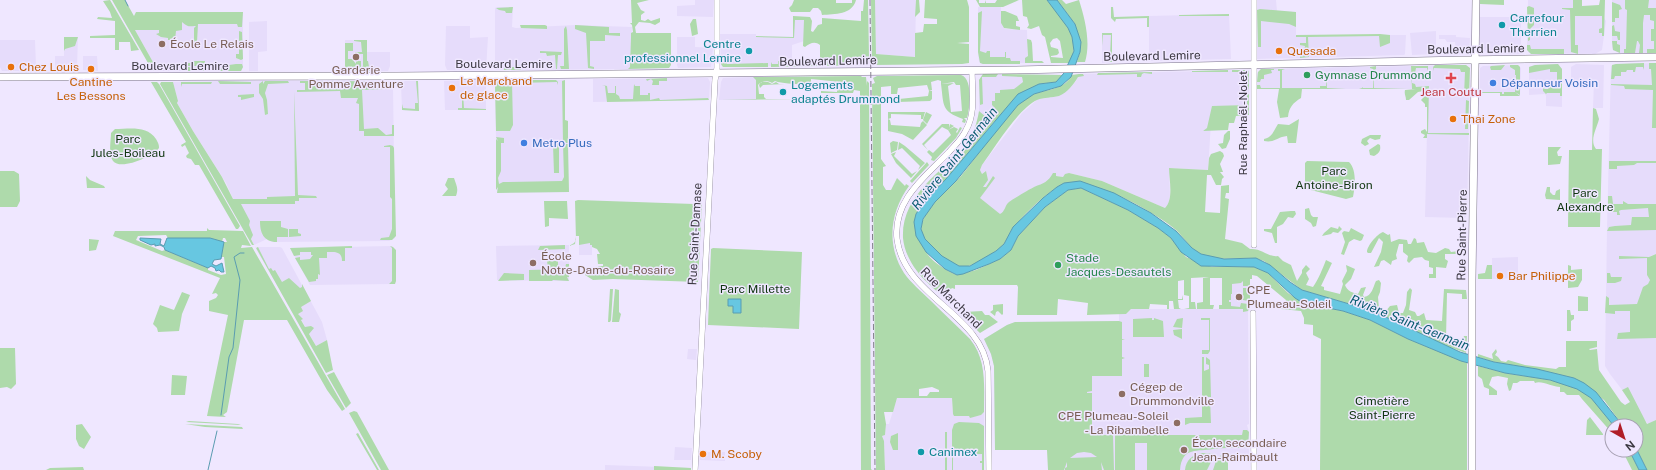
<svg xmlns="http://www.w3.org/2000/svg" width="1656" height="470" font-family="'Public Sans',sans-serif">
	<rect width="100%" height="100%" fill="#efe7ff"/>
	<!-- built -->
	<path fill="#e6dcfb" d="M695,0H714L713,17L677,16V6L695,5Z
		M875,0H916L915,57L876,54Z
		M1257,0H1276L1277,11L1296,12V35H1406L1405,54L1404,55L1257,59Z
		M1528,0H1577V14L1602,15L1606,21L1602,50L1595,54L1529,53L1527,50Z
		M1612,0H1656V53H1619L1613,50L1612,47Z
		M1001,6V23L1004,28L1006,29L1027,30L1028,63L983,64L979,62L978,52V7Z
		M497,7H513L512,27L516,28L575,25L632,27L630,69L496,70L495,67V8Z
		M182,12H243V67L241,71H158L135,30H181Z
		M1229,14L1231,59L1149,61V16Z
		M1480,17H1521V53L1518,54H1510L1482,51L1480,46Z
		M793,20H805L804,41L792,45V66L723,67L721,65L720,34H756V36L793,37Z
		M267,21V51L258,52V71H249V22Z
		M446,26H470V38L488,37L486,70H447L445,65Z
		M1436,31V54L1412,55L1410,33Z
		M1102,33H1112V62L1102,63Z
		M1439,35H1456V37L1470,38L1469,52L1456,55L1455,42H1447L1445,39H1439Z
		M64,37H78L77,67L76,71H55V56H64Z
		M677,37H695V47L713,48L711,67L678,68L677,65Z
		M0,40H35L36,66L34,71H2L0,67Z
		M345,40H367V52H390V66L388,71H346L345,69Z
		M83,56H97L98,71L83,70Z
		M1656,63V254L1650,256L1656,280L1640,298L1639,303L1640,338H1656V420L1648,424L1610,374L1605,366L1607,229L1611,66L1616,64Z
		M1558,64L1562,69V107L1546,106V96L1545,94L1529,95V67L1535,65Z
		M1576,64L1604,65L1603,108H1593L1594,81L1571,80V67Z
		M1466,65L1470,69L1467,215L1465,218L1425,217L1428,89H1257V73L1261,69Z
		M1518,65L1521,68L1520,96H1500V93H1480V68L1483,66Z
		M1246,70L1249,71V105L1212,107L1208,170L1169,168L1170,196L1168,205L1165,208L1102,181L1069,173L1063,177L1056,176L1041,186L1034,187L1008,203L1003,213L996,217L976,196L985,171L982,174L980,170L982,165L1022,113L1038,99L1059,96L1071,87L1076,81L1079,74Z
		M983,74H1022L1023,82L1000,101L986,118L979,111V80Z
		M757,77V100H719L721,82L723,78Z
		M708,78L710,82L709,100L593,102V79Z
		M482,80L485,81L486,84V110H445L444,81Z
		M498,80H565V120L568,121V192L497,193L495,83Z
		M218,81H389L392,83L393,85L395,238L389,241L273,242L267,239L254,245L226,183L193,131L177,103L178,101L173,82Z
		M405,81H418L419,111L402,110L401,84Z
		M579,236H592V255H579Z
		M569,245V281L497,280L496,246Z
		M392,246L396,281L393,284L310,285L290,248Z
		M258,247H280L282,248L322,322L327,340L316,346L293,305L277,285L256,249Z
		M1518,257V278L1492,279V258Z
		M1228,278H1249V309L1248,312L1249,424L1247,425L1249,432V455L1228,454V470H1050V449L995,450L994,366L991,354L984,339L1007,325L1015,322L1119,321V314H1126L1131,309H1228Z
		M688,349H697L696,360L687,359Z
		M897,398H952L953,414L970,416V417L981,415L984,412V470H885L884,442L882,436L885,435L886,424H889Z
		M675,447L692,448L691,460H674Z
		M700,452H725V461L700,460Z
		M605,465L691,468V470H605Z"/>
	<!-- green -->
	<path fill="#aedaab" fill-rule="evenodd" d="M110,0L139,50L131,51L130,42H119V50H115V38H90V36L115,35V21L97,19L98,17L112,18L110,12L103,1Z
		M112,0H125L134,16L136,12H243L242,27H238L237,24H198L197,42H194V28L196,26C190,26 189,28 182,22V30L176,31L175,40H168V38L161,37L156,34L159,33V30H135L158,71H153L151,67L152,66L150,62L148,63Z
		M631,0H649L637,3L641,10L645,12L641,15V20L645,21L648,19L651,21L660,18V22L655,25L650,23L639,22L635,27L636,33H671V65L669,68L628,69L630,67L631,38V33L633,32L632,25L630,23H632Z
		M794,0H836V3H852V0H856C852,15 835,14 822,15L821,11L818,8H813L810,12H791L789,8L792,5Z
		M864,0H868L869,57H866V65L771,67V62L772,64H778V61L792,63L820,59V45C815,41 810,43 805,47L803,46L804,20H795L794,38L756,37V36L793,37V16L810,17L812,21L811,31L813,32L818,25L822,24V18L861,21V11H863Z
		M871,0H875L876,54L915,57V33L923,32L924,24H937V19L924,18L925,0H967L969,7V42L957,43L969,44V63L962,64L872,65Z
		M916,0H919L920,12L915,17Z
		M976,0H979V3H985L986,0V3H995L997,0H1019L1003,7H980Z
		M1022,0H1047C1061,18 1083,38 1070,63H1051L1045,37L1042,35L1039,26L1031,29L1027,28L1029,25L1027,17L1023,16ZM1057,38L1060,41L1063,58L1051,57V56L1057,55L1059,53L1058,49L1051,47L1050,43L1053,39Z
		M1057,0H1062L1066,4L1079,0C1085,19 1091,43 1085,62H1077L1080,52L1075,24Z
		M1480,0H1504V5L1480,4Z
		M1573,0H1582V6L1599,5L1600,0H1605L1604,36H1602V33H1599V29L1602,28V16H1575V45H1578V54L1571,52L1570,10L1562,9V8H1573Z
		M1625,0H1649L1648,8H1656V53H1647V49H1654V41H1651V29H1654V21L1650,20V15H1644L1643,23V53H1639L1640,45L1638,41H1637L1635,53H1624V49H1626L1627,10L1625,9Z
		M1612,2L1620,5L1622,9L1619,10V18H1615V22H1612Z
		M1529,6L1534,8V25L1530,29V40L1528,41L1527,7Z
		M513,7L512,13H506L505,11L499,10L496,8Z
		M1111,7H1113L1114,17L1149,16V27H1147V18L1116,19L1115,22L1111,18Z
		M1260,9L1296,12V27L1289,24L1261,21V47H1258L1257,10Z
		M982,11L980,51L986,53L987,51H990V48V57H1005V59V52H1006V58H1010L1011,61H1020V58V64H983L980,63L978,52V13Z
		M1001,11H1005L1017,16L1019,21H1016V26L1020,27V30L1004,28L1001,23Z
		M1229,14V16H1179V15Z
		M693,19H696L698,34L692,36L690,24Z
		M520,25H545L547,26V29L521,28Z
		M575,25L609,27V33H620V36L605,35V41H590V66L594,67V69L588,68L586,33L575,29Z
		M1614,25L1615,31L1620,32V40H1618L1617,36H1612V26Z
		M566,26L567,30L569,69H561L560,66H564V29Z
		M239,31L242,32L243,59L241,60L236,58V54H239Z
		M1102,33H1112V62H1104V58L1110,57L1111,35H1103V46Z
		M1380,34L1390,35V43L1380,47L1379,36L1308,37L1309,57L1300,58V53L1304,51L1305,46L1300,45V43H1306V37H1296V35Z
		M64,37H78L75,46L65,49L64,51Z
		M1027,39L1031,40L1032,43L1033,61H1042L1044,63H1025V58L1028,56Z
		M354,40H367V61H368L369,67L380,68V71H353L352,69L345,68V43H353V51H348V59H352L356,64V61H361V68L363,66V54H355V52H362L361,42L354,41Z
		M1612,41H1617V44L1620,45V53L1613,50Z
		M1527,45H1530L1531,49H1564V54H1531L1527,50Z
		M540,51L562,52L561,55H558L557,69H556L555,55L547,56L546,53H540Z
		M192,61H205V65H213V63L220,64L216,71H188V67L198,68V66H188V63H192Z
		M722,61H727V64L768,63V67H723L721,64Z
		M1644,63V70L1643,67H1636L1635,72H1633V70H1627L1626,72H1621V76H1615L1614,79H1611L1612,65L1616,64Z
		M1649,63H1656V128H1652L1653,90L1625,89L1624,86L1611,85V84L1652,85L1651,69H1649Z
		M236,64H242L243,67L241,71H220L222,66Z
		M1558,64L1562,69V96H1560V93H1547L1546,94L1543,91V86H1545L1544,89H1548V85H1557V72H1550V69L1529,73V67L1535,65Z
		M504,65H506L505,67H516V65L521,66V70H504Z
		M1435,65H1466L1470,68L1469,95H1464L1465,72H1461L1460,69L1434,68V71L1433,67Z
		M1505,65L1501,70H1491L1490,67L1491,66Z
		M1510,65H1518L1520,67V95L1515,92L1516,75H1515V70L1510,67Z
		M1376,66V69L1373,71L1374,88L1407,89H1359L1362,88V87L1363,88H1373V69L1370,68V67Z
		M1411,66H1428V71L1427,68H1416L1415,73H1412V83L1415,84L1416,87L1429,86L1428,133H1469V135L1427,134V138H1423L1425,135L1421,133V131L1425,129L1427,132V107H1425V104L1421,100L1425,96V92L1423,91L1418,92L1409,100H1406C1406,96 1404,94 1405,90L1416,89H1412Z
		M1261,69H1274V70H1271L1272,73L1264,75V79H1261L1260,82H1257L1258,72Z
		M1278,69H1285L1282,70V88H1320V86H1326V74L1308,73L1326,74L1327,88L1346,89H1302L1301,98C1293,103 1289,107 1288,117L1280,118L1277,102L1279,89H1257V85H1260L1261,88H1280V71H1278Z
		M1228,70V72H1192V71Z
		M1232,70H1246L1249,71V89L1247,90V76L1243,72H1232Z
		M1152,72V74L1144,73L1142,74L1141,77H1137V74L1097,75L1098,73Z
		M983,74H998L996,77H982L983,104L980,105L979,80Z
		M1002,74L1063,75L1056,82L1039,84L994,122L946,179L934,190L916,214C918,224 922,244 926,252C932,262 947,271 957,275L976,270L1000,259L1011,250L1018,236L1045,207L1068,190L1081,188L1128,210L1158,228L1171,238L1186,257L1212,267H1254L1268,273L1288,293L1303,303L1343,311L1370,320L1408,339L1467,363V470H1320L1321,339L1313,335V325L1304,324V318L1301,311L1281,309L1280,307H1284L1286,300L1257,276L1252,275V279H1250V300L1248,301L1243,300V288H1247V286H1243V281L1241,283L1232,284V294H1231V300H1229V302H1231V306L1240,307L1241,303L1248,304L1250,306L1248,311L1243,312V309H1219V305H1222V278H1210V305H1214L1213,309H1197V303L1203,302V278L1209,277L1191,278V302H1195L1196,309H1184L1189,308V296L1184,295V280L1178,281V299H1182L1183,295V300H1178L1179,308L1181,309H1174L1173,301H1169V309H1167V305L1150,304L1149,309H1131L1126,314L1087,315L1088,303L1058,299L1057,315H1017L1018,287L1017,285H955V289L952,288L943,297C935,289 924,281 917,271C910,262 904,250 903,238C901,195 942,172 966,145C973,136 977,123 979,111L986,117L995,108L992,105V101H995V93H1000V90L1014,89L1023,82L1022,77L1002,76Z
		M1079,74H1083L1084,76L1078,77C1074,84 1067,93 1059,96C1052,98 1044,97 1037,100C1018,109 995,147 982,165L980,170L982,174L986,171L988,180L983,187H986L993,176L995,178L980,198L1000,214C1005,212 1005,205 1009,202C1013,199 1030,189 1034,187C1044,183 1048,182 1053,173H1056V176L1063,177L1065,174L1069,173L1102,181L1165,208C1174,199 1169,179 1169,168L1208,170L1209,158L1211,154L1220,151L1223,153L1224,156L1220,164L1223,172H1220L1224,177L1222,179L1221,185H1216L1211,175H1207L1205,212L1220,213L1221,186L1229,185V193H1226L1225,198L1229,199L1225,239L1242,243L1250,249C1262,248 1269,258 1278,256L1283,261L1291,265L1297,281L1302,273V270L1306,265L1310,269L1306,273L1309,279L1306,285L1313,287C1319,278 1322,270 1326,260L1332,263L1321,286L1324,287V290L1340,294L1343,284L1342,281L1347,271L1346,265L1355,269L1351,279L1345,285C1347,291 1353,293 1358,294L1361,288L1366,287L1363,295L1364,297C1372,296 1373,287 1376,281L1379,280L1381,283L1380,292L1378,297L1379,309L1385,312L1390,306L1397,305L1399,313H1403L1406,305L1407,292L1410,288L1412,290L1409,310L1415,312L1417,316H1419L1424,313L1426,320L1442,321L1444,289L1466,290L1467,299H1462V294L1447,293L1446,339L1462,341L1464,336H1467L1466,353L1441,344L1373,311L1302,290L1264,261C1244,254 1219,264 1200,254C1190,248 1184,238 1176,230C1162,218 1132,201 1115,194C1101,188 1080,186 1064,183C1045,194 1028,210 1014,227C1009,232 1008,239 1003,245C998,251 972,267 964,267C952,266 937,253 929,244C922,237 919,230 923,220C931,202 948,191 961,176C981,152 1001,118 1025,99C1039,88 1063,93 1072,75Z
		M961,75C973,78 970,108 967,118H964L966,120L965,123L962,122L963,119C941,111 944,106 941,84L954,83L948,86L951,112L962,111L960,85H956L954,82L941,84V81L938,80L931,82L932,90L929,91L927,85L898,88L897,94H891V86L881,87V159L886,166L883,167V185L886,190H891L897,178L905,186L906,184L909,186C890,212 886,245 904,273C911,283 921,291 930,300C943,313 957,326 970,339C987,360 984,386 984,412L981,415L970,418L969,416H954L953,414L952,398H897L893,412H884L886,424L885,435L882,436L884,441L885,470H876L872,84L875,83L873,78L877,76ZM932,387L939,390V392H930L927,396H919V389Z
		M861,76L862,77H866L867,86V81L869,83L871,469L872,470H861L860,101H866V99L860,98V91L854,90L853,93H821V91L837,92V87L841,85V82L811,79V91H807V88H804L803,85C794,83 782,84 775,81L772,83C768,80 761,81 758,85L759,94H764V97L766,99H801L721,100L756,99V80L753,77Z
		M667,78V81H659V85H652L653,81L651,79L647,81L646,79Z
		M498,80H511L512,82L513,125L510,131H496L495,85Z
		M518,80H556L558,82V85L557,82L517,83L516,86V82Z
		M565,80V120L568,121V143H563L562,81Z
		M218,81L251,82V84H220Z
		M263,81V84L265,81H288L289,83L268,84L265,93L267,100L268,114L265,115L263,99L259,93V84Z
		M300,81H338V87L341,90L345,87L346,83L344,81L391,82L393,85L387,86V89H384L362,90L364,129L378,128L386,135L392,134V125H394V136H364V131H359V104L356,103L358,98H341L340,91L297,92V90H305V83H300Z
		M416,81H418L419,111L402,110V104L403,108L415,109V103H418Z
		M151,82H157L159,84L240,226L238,229H236L199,165H195L191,159L187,158L186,156L189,153L185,145L182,147L181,145L186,142Z
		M161,82H173L178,101L177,103L193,131L222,177L233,199H267V197L295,196L294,91L298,195L316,196L317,198H299V201H295V204H241L250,221L249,225L253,235L251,239L254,245H252L160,84Z
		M181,82H212L211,84H182L181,87Z
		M761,82H768L772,84L776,82L779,84H785L763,85L760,88L759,85Z
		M634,84L635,86H640V95H648V93H650V100L659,98L660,100L708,98L709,100L607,102L605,86L602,85L607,86L608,93H615V86H612H616V94L619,96L620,99H633Z
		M929,91H932V99L930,101L897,102L896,95H898L899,99L928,96Z
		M1480,92H1502V94H1504V92H1515L1520,96H1500V93H1480Z
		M462,93H463L464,108L486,109V110H458V108H462Z
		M254,94V97L241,100V97H238V95Z
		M1247,94H1249V115L1236,116L1234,123H1229L1228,130L1203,131L1207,128L1212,106L1247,105Z
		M1466,100L1469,101L1468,129H1465Z
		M1593,108L1596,109L1599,119C1597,128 1589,140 1596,149H1602L1600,227H1568L1569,150H1592Z
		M888,112H925L923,119H921V115L891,114V118L888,119Z
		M926,112L932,115L927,124L923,120Z
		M888,119L890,120L891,125L920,127L921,123L923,121L927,125L913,140L902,134L888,131Z
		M1299,119L1296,143H1288L1287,136C1277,137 1275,143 1264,141V139C1272,138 1274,130 1278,124L1289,125Z
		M942,124H949V128L950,124L954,126L948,130L942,127L924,145L928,150L922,144Z
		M954,127L958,129L956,132L957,133L960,127L962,128L956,138L934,161L931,160L932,157L927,152L929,150L933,153L951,135L948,130Z
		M115,129C129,129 147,125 156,139C158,143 159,144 159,148C153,156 121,171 113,161C108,155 111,140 111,133Z
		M1228,131H1230V139L1226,148L1222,149L1218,144L1223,143L1224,135Z
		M1370,135H1381L1380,139L1375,140L1370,138L1367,141L1369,144L1365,146L1361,143L1362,139Z
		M496,137L504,138V143H501V171L498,178L499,184L503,182L562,181L564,177L563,144H568L569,192L497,193L498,187L496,190V139L498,141Z
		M893,141L898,142L897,150L891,153L890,143Z
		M899,142L905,146L925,163L918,170L920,166L902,148L898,150Z
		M555,143H559V173H554L553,145H555Z
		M1378,144L1380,145C1381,151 1379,153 1374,156L1370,155L1369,150Z
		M390,145L393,146L394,148L396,236L392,240H380L381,238L389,237L392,229V199L390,197V147H384V146Z
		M1548,147H1561L1557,152L1558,156H1562L1560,164L1548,165Z
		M896,152L894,156L912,174L917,171L911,178L896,163L891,154Z
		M1307,161L1349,162C1357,170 1355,187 1353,197L1346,199L1307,189L1305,186V163Z
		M1609,161H1656V163H1637L1634,165L1617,166V169H1609Z
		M927,162L929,165L912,183L910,181Z
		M0,171H14L19,174L20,201L17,207H0Z
		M86,176L90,180L104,186L105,188H87Z
		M448,178H454C456,185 459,188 456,196H442L448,189L445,185Z
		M1547,187H1550V192L1553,195H1555L1556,191L1560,189V200L1546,199L1545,195Z
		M1608,196H1612L1613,204H1623V201L1628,204H1656V230L1607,231L1609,227L1615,226L1631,225L1632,217H1649L1648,208L1621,210L1619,211L1620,215H1617V212H1608Z
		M578,200L694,204L702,203L698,282L613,279L593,280L585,275V273H597V268L599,266H603V264H598L597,254H600L597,249L592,247V245H590V243L579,245V236H576L575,244L569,246L574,243L576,240L575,201Z
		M544,201H567L568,219L549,218V226L545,227Z
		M1309,208L1311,215L1313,217H1318L1316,226L1313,227L1311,223L1305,219V209Z
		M1291,211H1295L1296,214L1293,218L1288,217L1283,224L1277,227V243H1275L1272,233L1264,231V229H1271L1280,212Z
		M260,221H281V227L288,229V237H277V242C263,242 260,232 260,221Z
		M1339,226L1342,229L1338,233L1333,232L1331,234L1322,236L1324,233L1331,227L1338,229Z
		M207,228L209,230L243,231L251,246L242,245L241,248L252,247L345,409L342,411L327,390L287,320H244L227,412L223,415L226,417L207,416L228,315L209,311V301L216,298L218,295L216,293L212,294L220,278L113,236L115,231H207ZM166,235L168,238H210L222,242L223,238H225L227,242H224L221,257H224L226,274L221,275L208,270V268L165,250L162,251L136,240L138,236Z
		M1351,228L1364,235L1362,240L1360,241L1354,239L1349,242L1344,255L1341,254L1345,242L1342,233L1344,231L1349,232Z
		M289,229H298V233L301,234V236L289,237Z
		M1383,232L1388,235L1390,234L1391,242L1399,239L1407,240L1408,244H1411L1414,238L1416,239L1417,243L1424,242L1428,252L1436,253L1445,248L1449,249L1451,252L1459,251L1462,252V254H1445V259L1448,261L1446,268L1436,267V278H1429V274H1433V268L1429,267V261L1425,260L1422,257L1414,258L1409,263L1407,261L1408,256L1403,252V244H1399L1396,255L1397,259L1392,261L1391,265L1384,260L1381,261L1379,266L1374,267L1381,252L1383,242L1379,238L1371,253H1368L1367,252C1367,246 1377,234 1383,232Z
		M89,239L99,240L96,250L89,251Z
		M565,245V249L538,250L540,246Z
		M255,246L256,248L258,247L269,269L271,268L273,271L275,270L282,282L289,278L300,288L302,287V284L311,301L301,307L303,311L298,314L303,319L301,320L305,327L311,326L314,328L309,334L316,346L327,340L333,370L326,373Z
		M352,246V248H345V261H342C342,251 335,252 327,252V258H319L320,275L318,274V279H316V281L309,282L295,258L300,257V260L310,259L313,255H311V252H300V255L294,256L290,248Z
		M390,246L393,247L396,250V281L395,284H389L392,281V248Z
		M713,248L802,252L799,329L708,325L711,249Z
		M1656,254V338L1617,339L1618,333L1630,332V311H1615V314L1605,313L1606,296L1609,298V305L1637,304L1643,287L1648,284L1650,280L1647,275V258L1619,259V256L1649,257Z
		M547,261H558V268H548Z
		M566,264H569V277H567L569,281L553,280L552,281H529V270L565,269Z
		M1487,265H1492V279H1478V274L1485,273Z
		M1568,265L1571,266V270L1582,269V280L1578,287L1568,288Z
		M504,273L524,274V280L498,281Z
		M1607,273H1610L1611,277H1622L1621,281L1615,283H1607Z
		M610,289H613L611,320L610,322H608Z
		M615,289L619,290V312L621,314L619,322H612Z
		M182,292L190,295L182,314L179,331L158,332L157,328L153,324L160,305L174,310Z
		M1578,296L1588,297V311H1578Z
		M1003,304V314L1002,315L998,311L996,312L995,316L990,312L993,310V305Z
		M1567,310H1570L1571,315H1574V319L1571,321V331H1567Z
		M982,311L985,315H989L998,322L980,333L959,313L964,312Z
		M1152,318V320H1154V318L1163,321L1164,337H1133V319Z
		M1183,318L1182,328L1173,327L1177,319Z
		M1201,318H1210V351L1208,354H1202V350H1209V320H1201Z
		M1119,321L1122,322V339H1125L1122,340V357L1125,358L1122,359V376H1092V391L1087,392V393H1092V433H1094L1095,435H1113L1114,470H1104L1101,462L1102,470H1065V468L1067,467V462L1064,470H1048L1047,450H995L994,366L991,354L984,339L1007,325L1015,322ZM1084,452L1091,453L1097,457L1070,458L1077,453Z
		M1182,329V339L1174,335L1173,330Z
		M1566,341H1597V347L1589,349L1590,350L1597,349L1599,370L1621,402L1625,405L1630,402L1622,390L1628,387L1647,424L1656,420V470H1647L1636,448V426H1623L1604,400L1574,378L1494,362L1478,357V354L1493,359L1492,354L1496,349L1497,352L1495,355L1498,357L1501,361L1506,362L1508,360L1525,365L1556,369L1559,367H1566Z
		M0,348H15L16,384L11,389L7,387L0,388Z
		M1202,357H1204V371L1209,369V365L1206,364V357L1210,360L1211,397H1202Z
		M1144,364H1149V377H1144Z
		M1478,366C1487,368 1496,371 1505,373C1531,378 1559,378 1583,392C1595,399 1606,414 1614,426H1612V433L1582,399L1579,395H1567L1564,392H1560V387C1553,387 1541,380 1535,383L1534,381H1520L1517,383H1513L1511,390L1509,391L1507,384L1508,378L1498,376L1492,377L1489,385L1497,391V395H1489V389L1484,387L1482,379L1478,376Z
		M334,372L351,403L346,408L327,375Z
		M172,375L187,376L185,395H171Z
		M1202,399H1210L1211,423H1190L1185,425V418L1202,417Z
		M354,411L357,412L389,470H381L349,413Z
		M1590,417L1603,434V435H1586L1587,420Z
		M189,421L238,424L241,425L186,422Z
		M959,422L979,423L984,426V470H982V463H980V461H982V454L953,455V470H952V430L954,424Z
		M82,424L91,437L84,449L79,446L76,439V425Z
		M185,424L242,427L243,429L205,427Z
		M1243,430H1247L1249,432L1248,447C1237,449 1224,447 1213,449C1198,452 1182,446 1180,470H1147V443H1135V470H1115V435H1242Z
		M945,432H947V470H945Z
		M358,433L379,470H377L356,434Z
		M898,433V450H893L890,442L891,436Z
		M1622,450H1629L1639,470H1632Z
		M1202,453L1215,454L1207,470H1185C1186,460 1192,455 1202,453Z
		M1222,454H1244V457H1228V470H1213L1216,461Z
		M654,466L691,468V470H654Z
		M83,467L84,470H46L50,468Z"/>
	<!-- water -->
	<path fill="#67c7e1" stroke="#5a9cb1" d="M1047,0H1057L1075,24L1081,42L1080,52L1071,77L1061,86L1034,94L1018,105L956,181L935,202L923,219L921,229L925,239L942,256L959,266H970L996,251L1004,244L1013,227L1043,198L1057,187L1064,183L1080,181L1114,193L1151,213L1176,231L1192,248L1201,254L1224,259L1256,258L1270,265L1290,282L1302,290L1373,311L1460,352L1494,362L1537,369L1574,378L1584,383L1596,392L1623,426H1614L1591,398L1577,389L1550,380L1505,373L1461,361L1408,339L1370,320L1343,311L1303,303L1295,298L1268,273L1254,267L1201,266L1181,252L1171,238L1158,228L1128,210L1081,188L1068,190L1045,207L1018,236L1011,250L1000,259L989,264L963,274L957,275L945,269L926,252L916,236L914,222L916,214L923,203L946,179L1018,94L1039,84L1056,82L1064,73L1074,51L1072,37L1068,28Z
		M140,238L161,239L160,244L164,246L167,238H210L224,242L221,259L214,260L212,264L216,266L222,263L224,272H221L219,270L216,271L215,268L211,266L208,268L165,250L164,247L160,245L155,246V244L151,245L140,240Z
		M728,299H741V313H733V306H728Z
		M1636,448L1647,470H1639L1629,450H1636Z"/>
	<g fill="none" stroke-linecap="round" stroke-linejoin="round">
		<!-- stream -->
		<path stroke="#5a9cb1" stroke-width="1" d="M125,0L128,6
			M221,415L229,357L233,348L240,280L234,257L240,253H244
			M208,470L217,431"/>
		<defs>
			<path id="minor" d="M972,71C972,90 976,113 966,130C962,139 955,145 949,152C925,177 893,200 897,239C904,297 983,314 988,371L989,470
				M1254,245V0
				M1253,313L1254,470
				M695,470L715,80L717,68V0"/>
			<path id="major" d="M0,77L397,76L1015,70L1462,60L1656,57
				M1472,470V280L1476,0"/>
		</defs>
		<!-- minor casing -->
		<use href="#minor" stroke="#7a7388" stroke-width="6"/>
		<!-- major casing -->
		<use href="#major" stroke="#7a7388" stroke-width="8"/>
		<!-- minor -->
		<use href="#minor" stroke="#fff" stroke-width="5.5"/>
		<!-- major -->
		<use href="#major" stroke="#fff" stroke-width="7"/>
		<!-- rail -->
		<path stroke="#85808f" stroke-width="1" stroke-dasharray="6 3" stroke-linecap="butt" d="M870,0L875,470"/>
	</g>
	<!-- markers -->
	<g fill="#0f9aa8" stroke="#efe7ff" stroke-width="1.5">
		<circle cx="1502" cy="25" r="4"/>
		<circle cx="749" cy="51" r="4"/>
		<circle cx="783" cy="92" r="4"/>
		<circle cx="921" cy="452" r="4"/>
	</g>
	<g fill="#8d6e63" stroke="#efe7ff" stroke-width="1.5">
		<circle cx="162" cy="44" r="4"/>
		<circle cx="356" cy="57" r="4"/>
		<circle cx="533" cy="263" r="4"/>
		<circle cx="1239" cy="297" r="4"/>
		<circle cx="1122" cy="394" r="4"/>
		<circle cx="1177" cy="423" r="4"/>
		<circle cx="1184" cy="450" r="4"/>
	</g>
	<g fill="#e8710a" stroke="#efe7ff" stroke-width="1.5">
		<circle cx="1279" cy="51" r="4"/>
		<circle cx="11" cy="67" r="4"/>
		<circle cx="91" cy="69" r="4"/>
		<circle cx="452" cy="88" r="4"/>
		<circle cx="1453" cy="119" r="4"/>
		<circle cx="1500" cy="276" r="4"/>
		<circle cx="703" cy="454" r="4"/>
	</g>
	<g fill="#2e9e5b" stroke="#efe7ff" stroke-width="1.5">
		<circle cx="1307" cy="75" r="4"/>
		<circle cx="1058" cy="265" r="4"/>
	</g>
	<path fill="#e0444e" stroke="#efe7ff" stroke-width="1.5" d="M1449 72h4v4h4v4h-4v4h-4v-4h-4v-4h4z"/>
	<g fill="#3f7fe0" stroke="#efe7ff" stroke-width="1.5">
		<circle cx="1493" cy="83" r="4"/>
		<circle cx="524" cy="143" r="4"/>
	</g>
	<g text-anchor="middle" stroke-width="3" stroke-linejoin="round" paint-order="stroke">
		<!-- culture labels -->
		<g font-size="12" fill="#0d838f" stroke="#efe7ff" text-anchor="start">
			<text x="1510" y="22">Carrefour<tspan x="1510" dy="14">Therrien</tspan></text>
			<text x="741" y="48" text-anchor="end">Centre<tspan x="741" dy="14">professionnel Lemire</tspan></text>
			<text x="791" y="89">Logements<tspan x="791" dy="14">adaptés Drummond</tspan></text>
			<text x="929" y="456">Canimex</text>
		</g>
		<!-- education labels -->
		<g font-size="12" fill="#785e54" stroke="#efe7ff" text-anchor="start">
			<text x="170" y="48">École Le Relais</text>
			<text x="356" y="74" text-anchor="middle">Garderie<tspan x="356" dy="14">Pomme Aventure</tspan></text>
			<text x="541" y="260">École<tspan x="541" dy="14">Notre-Dame-du-Rosaire</tspan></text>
			<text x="1247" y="294">CPE<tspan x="1247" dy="14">Plumeau-Soleil</tspan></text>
			<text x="1130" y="391">Cégep de<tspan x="1130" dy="14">Drummondville</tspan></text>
			<text x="1169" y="420" text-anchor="end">CPE Plumeau-Soleil<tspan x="1169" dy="14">- La Ribambelle</tspan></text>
			<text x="1192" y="447">École secondaire<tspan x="1192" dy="14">Jean-Raimbault</tspan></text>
		</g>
		<!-- street labels -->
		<g font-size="12" fill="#3c3942" stroke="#efe7ff">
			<text transform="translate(1476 49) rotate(-1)" y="4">Boulevard Lemire</text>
			<text transform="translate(1152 56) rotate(-1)" y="4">Boulevard Lemire</text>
			<text transform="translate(828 61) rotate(-1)" y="4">Boulevard Lemire</text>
			<text x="504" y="68">Boulevard Lemire</text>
			<text x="180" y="70">Boulevard Lemire</text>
			<text transform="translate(1243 123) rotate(-90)" y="4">Rue Raphaël-Nolet</text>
			<text transform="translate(695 234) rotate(-87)" y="4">Rue Saint-Damase</text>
			<text transform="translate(1462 235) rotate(-89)" y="4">Rue Saint-Pierre</text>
			<text transform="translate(951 298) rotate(45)" y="4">Rue Marchand</text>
		</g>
		<!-- food labels -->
		<g font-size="12" fill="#c56008" stroke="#efe7ff" text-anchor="start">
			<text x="1287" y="55">Quesada</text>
			<text x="19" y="71">Chez Louis</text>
			<text x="460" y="85">Le Marchand<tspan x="460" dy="14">de glace</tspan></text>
			<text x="91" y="86" text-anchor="middle">Cantine<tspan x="91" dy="14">Les Bessons</tspan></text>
			<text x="1461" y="123">Thai Zone</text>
			<text x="1508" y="280">Bar Philippe</text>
			<text x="711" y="458">M. Scoby</text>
		</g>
		<!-- leisure labels -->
		<g font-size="12" fill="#27864d" stroke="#efe7ff" text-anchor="start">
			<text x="1315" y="79">Gymnase Drummond</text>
			<text x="1066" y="262">Stade<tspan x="1066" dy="14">Jacques-Desautels</tspan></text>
		</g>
		<!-- shop labels -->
		<g font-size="12" fill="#366cbe" stroke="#efe7ff" text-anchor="start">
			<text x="1501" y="87">Dépanneur Voisin</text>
			<text x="532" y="147">Metro Plus</text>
		</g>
		<!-- health labels -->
		<g font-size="12" fill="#be3a42" stroke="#efe7ff">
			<text x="1451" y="96">Jean Coutu</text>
		</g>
		<!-- park labels -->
		<g font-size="12" fill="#103610" stroke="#efe7ff">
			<text x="128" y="143">Parc<tspan x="128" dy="14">Jules-Boileau</tspan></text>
			<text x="1334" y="175">Parc<tspan x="1334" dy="14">Antoine-Biron</tspan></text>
			<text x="1585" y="197">Parc<tspan x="1585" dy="14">Alexandre</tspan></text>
			<text x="755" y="293">Parc Millette</text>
			<text x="1382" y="405">Cimetière<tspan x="1382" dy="14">Saint-Pierre</tspan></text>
		</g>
		<!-- water labels -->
		<g font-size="13" font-style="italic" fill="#0a5d70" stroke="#efe7ff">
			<text transform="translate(954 158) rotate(-51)" y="5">Rivière Saint-Germain</text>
			<text transform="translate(1410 322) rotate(22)" y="5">Rivière Saint-Germain</text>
		</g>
	</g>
	<!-- north arrow -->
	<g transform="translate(1624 438) rotate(141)"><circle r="19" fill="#efe7ff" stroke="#a7a1b3"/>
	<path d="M0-3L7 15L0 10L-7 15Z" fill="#b01e28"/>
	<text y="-6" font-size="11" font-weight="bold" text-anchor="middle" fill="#3c3942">N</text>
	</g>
</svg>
